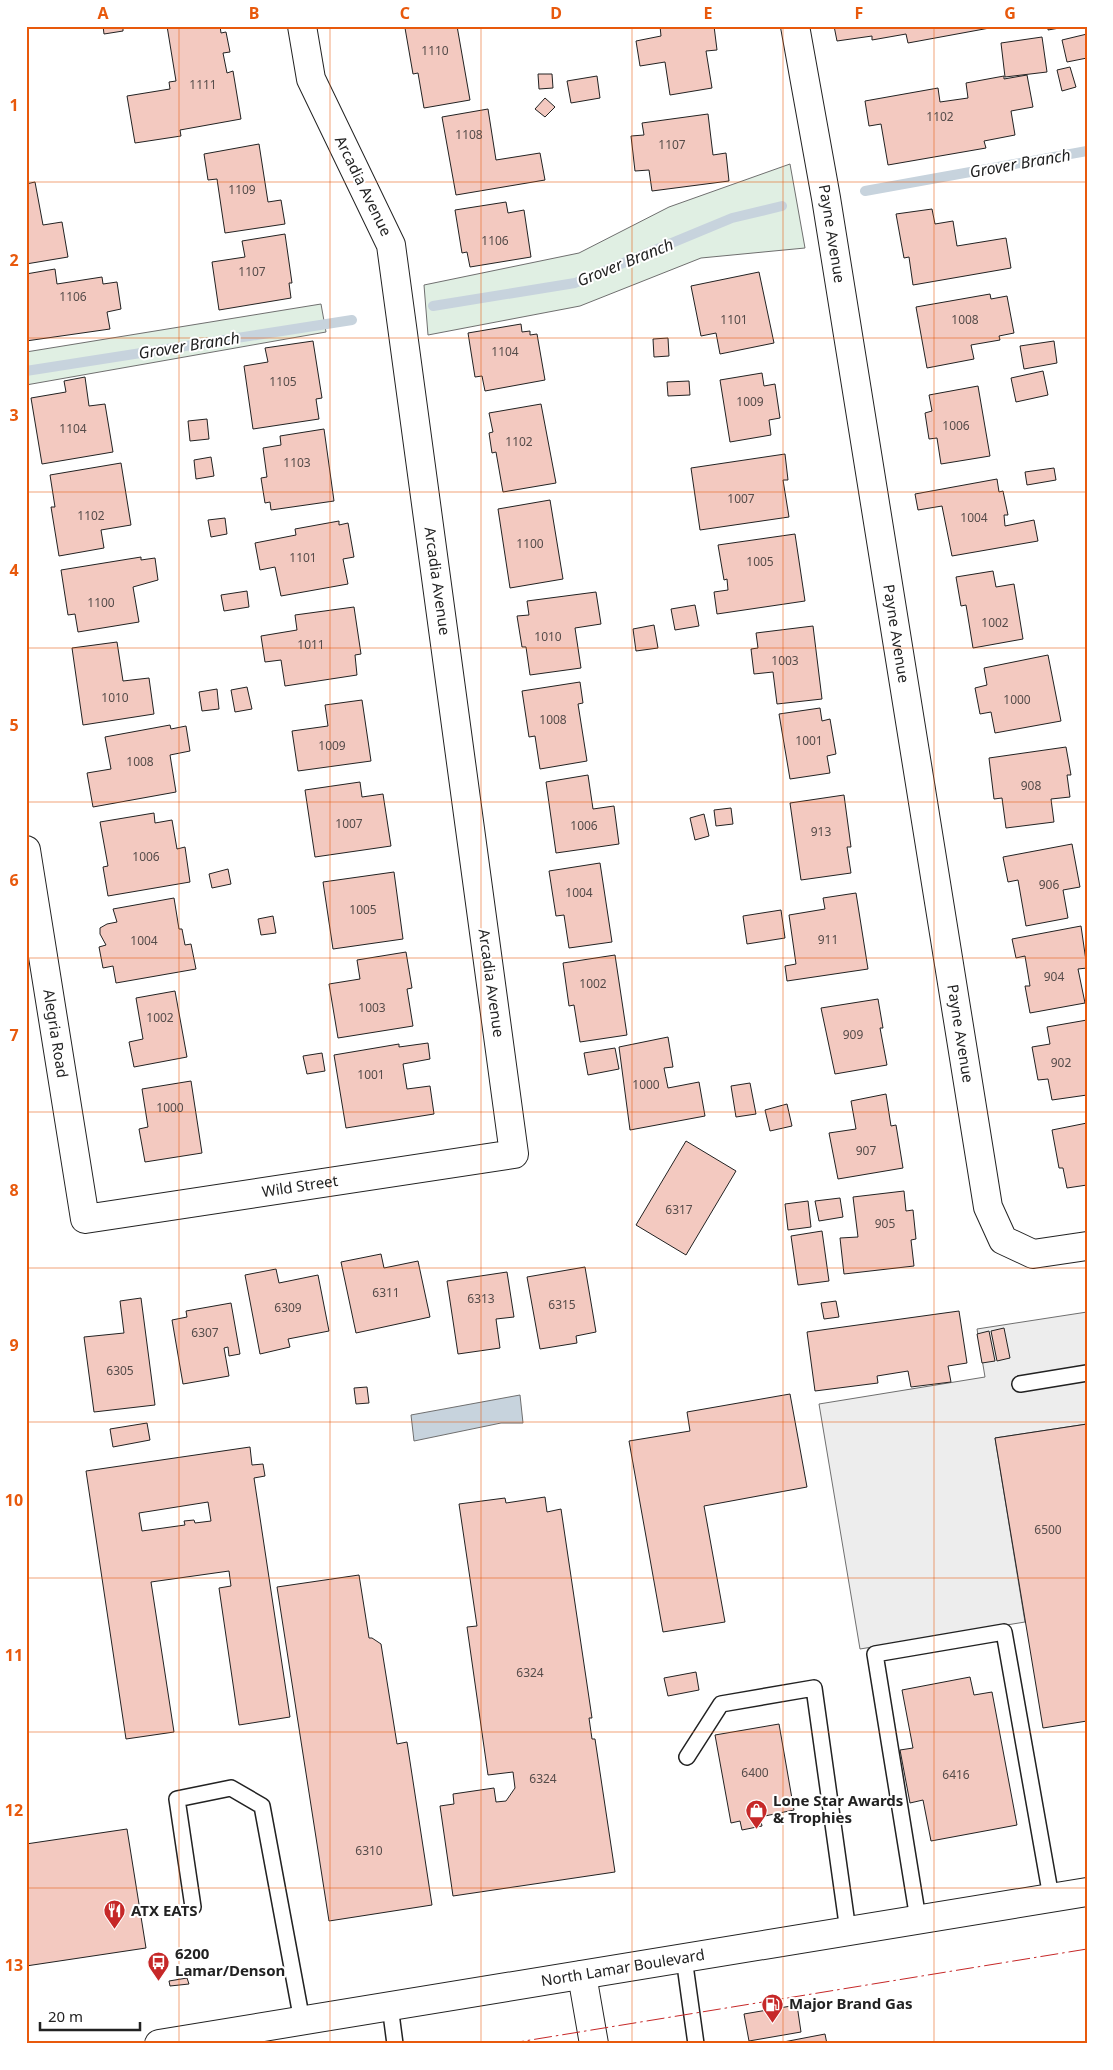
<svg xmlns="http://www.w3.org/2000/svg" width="1113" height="2070" font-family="'Noto Sans',sans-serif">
	<rect width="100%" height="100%" fill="#fff"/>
	<!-- green -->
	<path fill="#e0efe3" stroke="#6f6f6f" d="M790,164L805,248L701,258L580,306L428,335L424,285L579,253L669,207Z
		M321,304L326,332L26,385V352Z"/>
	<!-- parking -->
	<path fill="#ededed" stroke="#6f6f6f" d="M1087,1312V1424L995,1438L1025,1622L860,1649L819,1404L985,1377L977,1329Z"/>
	<!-- water -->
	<path fill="#c7d3dd" stroke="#6f6f6f" d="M520,1395L523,1423H501L414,1441L411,1415Z"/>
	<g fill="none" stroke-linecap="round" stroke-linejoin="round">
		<!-- stream -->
		<path stroke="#c7d3dd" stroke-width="10" d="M865,191L1087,151
			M433,306L575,283L732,218L782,206
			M26,371L352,320"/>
	</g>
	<!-- building -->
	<path fill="#f3c9c0" stroke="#222" fill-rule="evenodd" d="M103,26H123V31L104,34Z
		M167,26H220L221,33L226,32L230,52L223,53L227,73L233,71L241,119L180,130L181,136L135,143L127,96L170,89L169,82L176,81Z
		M417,26H457L470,100L424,108L418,73L413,74L405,28Z
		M660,26H714L717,50L706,51L712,88L670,95L665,62L640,66L636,41L661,36Z
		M834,26H995V27L908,43L906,34L872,40V36L837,41Z
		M1048,26H1071L1048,30Z
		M1087,34V58L1067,62L1062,40Z
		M1042,37L1047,72L1005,77L1001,43Z
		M1070,67L1076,87L1062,91L1057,70Z
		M538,74H552L553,88L539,89Z
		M1027,75L1033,107L1011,111L1015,135L984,141L986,148L888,165L881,124L869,126L865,101L938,88L940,102L968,98L966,83L1004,76V79Z
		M597,76L600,98L571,103L567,81Z
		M545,98L555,107L545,117L535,109Z
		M488,109L496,160L540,153L545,180L456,195L442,117Z
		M708,114L713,155L726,153L729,181L652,191L649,170L635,171L631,136L644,135L642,123Z
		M259,144L268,202L281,200L285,224L225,233L217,179L208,180L204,154Z
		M35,182L43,225L62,222L68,257L26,264V184Z
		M506,202L508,213L524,210L531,257L470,267L467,252L462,253L455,210Z
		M932,209L935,224L953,221L957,246L1006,238L1011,268L913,285L909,257L904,258L896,214Z
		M285,234L292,283H289L291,298L219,310L212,262L245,257L242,241Z
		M55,269L57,284L102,277L103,284L117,282L121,309L107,312L110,329L26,341V274Z
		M759,272L774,343L720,354L716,333L701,336L691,286Z
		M990,294L991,299L1007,296L1014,333L999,336L1000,340L971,345L974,359L927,368L916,307Z
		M521,324L522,332L530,331V335L537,334L545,380L485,391L482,376L475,377L468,333Z
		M668,338L669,356L654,357L653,339Z
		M313,341L322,398L316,399L319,419L253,429L244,366L268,362L265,348Z
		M1054,341L1057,363L1024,369L1020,346Z
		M1043,371L1048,395L1016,402L1011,378Z
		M762,373L764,386L775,384L780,418L769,420L771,435L730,442L720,380Z
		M85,377L89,406L105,404L113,452L42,464L31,398L66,392L64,381Z
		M689,381L690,395L668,396L667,382Z
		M978,386L990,456L941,464L937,438L929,439L925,413L932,411L929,395Z
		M541,404L556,483L503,492L496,452L492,453L489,433L493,432L489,413Z
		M207,419L209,439L190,441L188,421Z
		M324,429L334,501L271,510L270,502L265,503L261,478L267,477L263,448L281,445L280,436Z
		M785,454L788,480H783L789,517L700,530L691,468Z
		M211,457L214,476L196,479L194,460Z
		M121,463L131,525L101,530L104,548L59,556L51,507H55L50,475Z
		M1054,468L1056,480L1027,485L1025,472Z
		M997,479L999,492L1003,491L1008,515H1004L1005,526L1034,520L1038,541L952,556L942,506L918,510L915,494Z
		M550,500L563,579L510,588L498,509Z
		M225,518L227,534L211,537L208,520Z
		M339,521V525L348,523L354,557L343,559L348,584L281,596L275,567L260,570L255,543L296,535L295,529Z
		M795,534L805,601L717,614L714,592L728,590L727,579L724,580L718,545Z
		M141,557V560L155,558L158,580L133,587L139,622L78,632L75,614L68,615L61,570Z
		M993,571L996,587L1014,584L1023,639L973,648L966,605L961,606L956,577Z
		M247,591L249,607L224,611L221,595Z
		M596,592L601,624L575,628L581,668L530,675L526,647H522L517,616L529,615L527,601Z
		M695,605L699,626L675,630L671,609Z
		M354,607L361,654L355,655L357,675L285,686L281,660L265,662L261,636L297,630L295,615Z
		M654,625L658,648L636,651L633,629Z
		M813,626L822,699L777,704L773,672L754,674L751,649L758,648L756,633Z
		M117,642L123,681L149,678L154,714L83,725L72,648Z
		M1048,655L1061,721L995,733L991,712L980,714L975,688L987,685L984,668Z
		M580,682L583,703L578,704L587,761L540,769L535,736L529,737L522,691Z
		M247,687L252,709L235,712L231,690Z
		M217,689L219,709L202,711L199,692Z
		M362,700L371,761L298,771L292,731L328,726L325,705Z
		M820,708L822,721L830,719L836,754L827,756L830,773L790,779L779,714Z
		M170,725L171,729L186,726L190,751L170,755L176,792L93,807L87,773L111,769L105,737Z
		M1066,747L1071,775H1067L1070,797L1051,799L1054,822L1006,828L1002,798L994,799L989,758Z
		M588,775L593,809L614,806L619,844L556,853L546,782Z
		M360,782L362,797L383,794L391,846L315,857L305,790Z
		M844,795L851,847H847L851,873L801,880L790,803Z
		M731,808L733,824L716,826L714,810Z
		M154,813L155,823L172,820L177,849L185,847L190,882L108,896L103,867L108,866L100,822Z
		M704,814L709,836L695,840L690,818Z
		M1072,844L1080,887L1063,890L1068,918L1026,926L1018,880L1008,882L1003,857Z
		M600,863L612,942L569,948L564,915L556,916L549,871Z
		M228,869L231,884L212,888L209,874Z
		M394,872L403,939L333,949L323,882Z
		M856,893L868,969L787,981L785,966L796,964L789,915L825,909L823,898Z
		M174,898L179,929H182L185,945L191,944L196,969L116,983L113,966L103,968L99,947L106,945L100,934V928L107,924L117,922L113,909Z
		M781,910L785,938L747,944L743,916Z
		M273,916L276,933L261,935L258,919Z
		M1081,926L1087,968L1078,969L1085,1003L1030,1013L1025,986H1030L1025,956L1016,958L1012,939Z
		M406,952L412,988L407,989L413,1026L338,1038L329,984L360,979L357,960Z
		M615,955L627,1035L580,1042L574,1005L569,1006L563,963Z
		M175,991L187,1057L134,1067L129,1042L143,1039L136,998Z
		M878,999L883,1028H880L887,1065L835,1074L821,1008Z
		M1087,1020V1095L1052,1100L1048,1079L1038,1080L1032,1047L1050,1044L1047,1027Z
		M668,1037L673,1067L664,1068L668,1088L699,1082L705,1116L630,1130L619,1047Z
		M428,1043L430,1059L403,1064L407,1089L430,1086L434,1114L346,1128L334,1055L399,1044V1047Z
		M615,1048L619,1069L588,1075L584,1053Z
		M322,1053L325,1071L307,1074L303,1056Z
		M191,1081L202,1153L145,1162L139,1129L148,1127L142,1089Z
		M750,1083L756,1114L736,1117L731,1086Z
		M886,1094L891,1126L896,1125L903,1168L838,1179L829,1133L856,1129L851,1101Z
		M787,1104L792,1126L770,1131L765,1110Z
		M1087,1123V1185L1067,1188L1063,1168H1059L1052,1130Z
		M686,1141L736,1171L686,1255L636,1225Z
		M904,1191L906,1211L913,1210L916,1239L911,1240L914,1266L844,1274L840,1238L858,1237L853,1197Z
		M840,1198L843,1217L819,1221L815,1201Z
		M808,1201L811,1227L788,1230L785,1204Z
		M822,1231L829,1281L798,1285L791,1236Z
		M381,1254L384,1268L418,1261L430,1317L356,1333L341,1262Z
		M585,1267L596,1332L576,1336L577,1343L540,1349L527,1277Z
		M276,1269L279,1283L318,1275L329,1331L288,1339L290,1347L260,1354L245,1275Z
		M507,1272L514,1317L496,1319L500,1348L458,1354L447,1281Z
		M141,1298L155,1405L94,1412L84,1337L124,1333L120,1301Z
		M836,1301L839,1317L824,1319L821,1303Z
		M231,1303L240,1354L229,1356L228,1347L224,1348L229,1376L183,1384L172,1320L187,1317L186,1311Z
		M959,1311L967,1363L948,1366L951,1382L911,1387L908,1371L877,1376L878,1383L815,1391L807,1332Z
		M1004,1328L1010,1358L997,1361L991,1331Z
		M989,1331L995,1361L982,1363L977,1334Z
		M367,1387L369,1403L356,1404L354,1388Z
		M790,1394L807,1487L704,1506L725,1622L663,1632L629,1441L690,1431L687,1412Z
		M147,1423L150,1440L113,1447L110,1429Z
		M1087,1424V1721L1043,1728L995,1438Z
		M250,1447L252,1465L263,1464L265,1476L254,1478L290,1717L239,1725L219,1588L231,1586L229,1571L151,1582L174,1732L126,1739L86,1471ZM208,1502L211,1521L195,1523L194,1520L184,1521L185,1525L142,1531L139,1513Z
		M545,1497L547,1512L561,1509L592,1718H589L592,1739H595L615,1872L453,1896L440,1806L454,1804L453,1794L494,1788L496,1802L506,1801L515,1788L513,1772L488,1775L467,1627L477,1626L459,1504L505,1498L506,1503Z
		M359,1575L369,1638H372L381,1644L397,1744L407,1742L432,1905L329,1921L277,1587Z
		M696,1672L699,1690L668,1696L664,1678Z
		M970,1677L974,1695L992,1692L1017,1825L931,1841L923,1800L910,1803L900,1750L913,1748L902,1690Z
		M779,1724L794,1810L760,1817L762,1826L742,1830L740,1821L731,1823L715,1735Z
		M127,1829L146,1948L26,1966V1844Z
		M187,1978L189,1984L170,1986L169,1981Z
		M797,2005L801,2032L749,2041L744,2014Z
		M825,2034L827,2044H773Z"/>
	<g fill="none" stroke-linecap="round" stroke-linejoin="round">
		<defs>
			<path id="lane" d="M1020,1384L1087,1373
				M687,1757L721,1704L814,1688L848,1931
				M193,1907L177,1799L231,1788L262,1806L302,2021
				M918,1919L875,1654L1004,1632L1051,1897
				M684,1958L696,2044
				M390,2006L395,2044"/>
			<g id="street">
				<path id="s1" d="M795,26L826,198L988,1207L1003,1240L1033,1254L1087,1246"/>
				<path id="s2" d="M26,850L85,1219L514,1154L391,245L311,79L302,26"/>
				<path d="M582,1975L594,2044"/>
			</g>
			<g id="primary">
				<path id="s3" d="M159,2044L1087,1892"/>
			</g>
		</defs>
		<!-- lane casing -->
		<use href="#lane" stroke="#222" stroke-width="18"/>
		<!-- street casing -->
		<use href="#street" stroke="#222" stroke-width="30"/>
		<!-- primary casing -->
		<use href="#primary" stroke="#222" stroke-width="30"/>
		<!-- lane -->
		<use href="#lane" stroke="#fff" stroke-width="15"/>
		<!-- street -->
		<use href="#street" stroke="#fff" stroke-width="28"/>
		<!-- primary -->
		<use href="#primary" stroke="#fff" stroke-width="28"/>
		<!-- power -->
		<path stroke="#c62828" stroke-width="1" stroke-dasharray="18 4 2.5 4" stroke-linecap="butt" d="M506,2044L1087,1949"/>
	</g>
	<!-- grid -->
	<path fill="none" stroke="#e8590c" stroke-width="1" stroke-opacity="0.55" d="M179,26V2044M330,26V2044M481,26V2044M632,26V2044M783,26V2044M934,26V2044M26,182H1087M26,338H1087M26,492H1087M26,648H1087M26,802H1087M26,958H1087M26,1112H1087M26,1268H1087M26,1422H1087M26,1578H1087M26,1732H1087M26,1888H1087"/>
	<!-- icons -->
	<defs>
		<symbol id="shop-pin" viewBox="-11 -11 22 30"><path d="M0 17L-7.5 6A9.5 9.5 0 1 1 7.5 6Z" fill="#c62828" stroke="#fff"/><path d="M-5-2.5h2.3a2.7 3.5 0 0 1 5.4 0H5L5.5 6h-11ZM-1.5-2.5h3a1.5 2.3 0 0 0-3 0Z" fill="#fff"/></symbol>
		<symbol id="restaurant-pin" viewBox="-11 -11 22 30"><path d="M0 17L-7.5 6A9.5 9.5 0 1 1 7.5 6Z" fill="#c62828" stroke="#fff"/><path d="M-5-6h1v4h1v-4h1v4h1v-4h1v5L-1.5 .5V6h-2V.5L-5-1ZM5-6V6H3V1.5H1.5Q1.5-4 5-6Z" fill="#fff"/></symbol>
		<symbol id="bus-pin" viewBox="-11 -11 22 30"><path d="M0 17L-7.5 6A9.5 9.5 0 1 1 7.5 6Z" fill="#c62828" stroke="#fff"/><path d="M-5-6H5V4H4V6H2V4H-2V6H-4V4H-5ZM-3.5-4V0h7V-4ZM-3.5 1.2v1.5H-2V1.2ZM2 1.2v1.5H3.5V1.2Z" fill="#fff"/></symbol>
		<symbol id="fuel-pin" viewBox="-11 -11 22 30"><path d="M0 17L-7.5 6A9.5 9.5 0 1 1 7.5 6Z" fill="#c62828" stroke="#fff"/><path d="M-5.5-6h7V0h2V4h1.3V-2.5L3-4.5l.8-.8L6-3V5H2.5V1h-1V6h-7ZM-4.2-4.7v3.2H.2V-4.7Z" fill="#fff"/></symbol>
	</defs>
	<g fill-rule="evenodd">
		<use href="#shop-pin" x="744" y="1798" width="25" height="34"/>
		<use href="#restaurant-pin" x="102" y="1898" width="25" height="34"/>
		<use href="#bus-pin" x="146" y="1950" width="25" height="34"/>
		<use href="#fuel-pin" x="760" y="1992" width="25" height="34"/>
	</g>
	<g text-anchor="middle" stroke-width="4" stroke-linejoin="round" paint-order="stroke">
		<!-- number labels -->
		<g font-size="12" fill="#564c4a">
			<text x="435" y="55">1110</text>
			<text x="203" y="89">1111</text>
			<text x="940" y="121">1102</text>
			<text x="469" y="139">1108</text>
			<text x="672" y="149">1107</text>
			<text x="242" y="194">1109</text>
			<text x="495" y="245">1106</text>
			<text x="252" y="276">1107</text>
			<text x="73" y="301">1106</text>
			<text x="734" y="324">1101</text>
			<text x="965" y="324">1008</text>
			<text x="505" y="356">1104</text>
			<text x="283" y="386">1105</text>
			<text x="750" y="406">1009</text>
			<text x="956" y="430">1006</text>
			<text x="73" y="433">1104</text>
			<text x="519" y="446">1102</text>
			<text x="297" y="467">1103</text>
			<text x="741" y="503">1007</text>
			<text x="91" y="520">1102</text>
			<text x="974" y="522">1004</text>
			<text x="530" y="548">1100</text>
			<text x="303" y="562">1101</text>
			<text x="760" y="566">1005</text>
			<text x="101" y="607">1100</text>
			<text x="995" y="627">1002</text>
			<text x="548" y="641">1010</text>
			<text x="311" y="649">1011</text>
			<text x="785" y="665">1003</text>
			<text x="115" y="702">1010</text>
			<text x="1017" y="704">1000</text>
			<text x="553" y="724">1008</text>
			<text x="809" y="745">1001</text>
			<text x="332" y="750">1009</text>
			<text x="140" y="766">1008</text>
			<text x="1031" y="790">908</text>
			<text x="349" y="828">1007</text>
			<text x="584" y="830">1006</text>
			<text x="821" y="836">913</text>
			<text x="146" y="861">1006</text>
			<text x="1049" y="889">906</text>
			<text x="579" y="897">1004</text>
			<text x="363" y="914">1005</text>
			<text x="828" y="944">911</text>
			<text x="144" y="945">1004</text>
			<text x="1054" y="981">904</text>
			<text x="593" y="988">1002</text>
			<text x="372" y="1012">1003</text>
			<text x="160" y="1022">1002</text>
			<text x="853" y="1039">909</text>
			<text x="1061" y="1067">902</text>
			<text x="371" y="1079">1001</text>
			<text x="646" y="1089">1000</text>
			<text x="170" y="1112">1000</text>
			<text x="866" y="1155">907</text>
			<text x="679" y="1214">6317</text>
			<text x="885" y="1228">905</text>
			<text x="386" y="1297">6311</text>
			<text x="481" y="1303">6313</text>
			<text x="562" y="1309">6315</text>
			<text x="288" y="1312">6309</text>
			<text x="205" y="1337">6307</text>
			<text x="120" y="1375">6305</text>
			<text x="1048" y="1534">6500</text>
			<text x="530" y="1677">6324</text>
			<text x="755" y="1777">6400</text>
			<text x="956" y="1779">6416</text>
			<text x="543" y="1783">6324</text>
			<text x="369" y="1855">6310</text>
		</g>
		<!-- street labels -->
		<g font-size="15" fill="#222" stroke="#fff">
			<text transform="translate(363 186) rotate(64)" y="5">Arcadia Avenue</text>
			<text dy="5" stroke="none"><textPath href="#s1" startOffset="211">Payne Avenue</textPath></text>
			<text transform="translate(437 581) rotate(82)" y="5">Arcadia Avenue</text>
			<text dy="5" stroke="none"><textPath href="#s1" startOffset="616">Payne Avenue</textPath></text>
			<text transform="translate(491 983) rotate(82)" y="5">Arcadia Avenue</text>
			<text dy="5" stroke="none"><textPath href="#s2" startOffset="186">Alegria Road</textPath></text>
			<text dy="5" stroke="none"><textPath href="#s1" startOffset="1021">Payne Avenue</textPath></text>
			<text dy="5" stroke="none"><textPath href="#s2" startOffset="591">Wild Street</textPath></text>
			<text dy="5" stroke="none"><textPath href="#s3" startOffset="470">North Lamar Boulevard</textPath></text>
		</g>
		<!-- poi labels -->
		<g font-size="15" font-weight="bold" fill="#222" stroke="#fff" text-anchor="start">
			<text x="773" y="1806">Lone Star Awards<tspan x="773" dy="17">&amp; Trophies</tspan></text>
			<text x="131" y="1916">ATX EATS</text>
			<text x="175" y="1959">6200<tspan x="175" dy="17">Lamar/Denson</tspan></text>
			<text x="789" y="2009">Major Brand Gas</text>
		</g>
		<!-- water labels -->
		<g font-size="16" font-style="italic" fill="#222" stroke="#fff">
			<text transform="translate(1020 163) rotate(-10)" y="6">Grover Branch</text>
			<text transform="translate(625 262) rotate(-22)" y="6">Grover Branch</text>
			<text transform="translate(189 345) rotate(-9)" y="6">Grover Branch</text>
		</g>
	</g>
	<!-- border -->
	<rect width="1113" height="2070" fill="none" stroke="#ffffff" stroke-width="55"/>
	<!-- scale -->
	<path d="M40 2022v8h100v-8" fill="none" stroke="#222222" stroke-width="2.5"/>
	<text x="48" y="2022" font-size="15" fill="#222222" stroke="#ffffff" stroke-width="4" paint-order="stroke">20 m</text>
	<rect x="28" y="28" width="1058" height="2014" fill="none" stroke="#e8590c" stroke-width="2"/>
	<g font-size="16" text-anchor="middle" font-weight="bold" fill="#e8590c">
		<text x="103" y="19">A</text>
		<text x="254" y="19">B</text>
		<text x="405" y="19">C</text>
		<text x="556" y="19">D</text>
		<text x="708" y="19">E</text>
		<text x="859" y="19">F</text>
		<text x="1010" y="19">G</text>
		<text x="14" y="111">1</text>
		<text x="14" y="266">2</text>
		<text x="14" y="421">3</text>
		<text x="14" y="576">4</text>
		<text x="14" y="731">5</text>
		<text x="14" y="886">6</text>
		<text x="14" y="1041">7</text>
		<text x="14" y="1196">8</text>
		<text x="14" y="1351">9</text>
		<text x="14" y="1506">10</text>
		<text x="14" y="1661">11</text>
		<text x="14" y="1816">12</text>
		<text x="14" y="1971">13</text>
	</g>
</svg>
